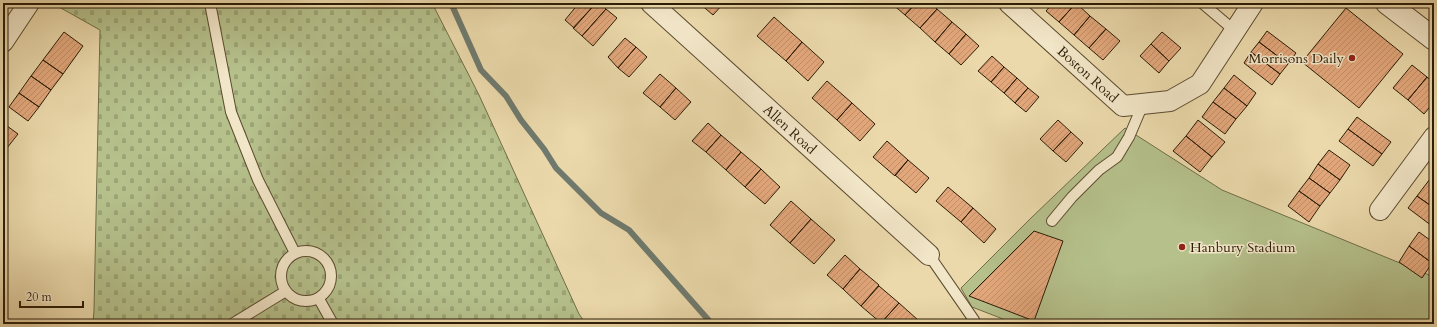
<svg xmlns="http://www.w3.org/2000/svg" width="1437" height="327" font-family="Cardo,serif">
	<defs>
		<pattern id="cemetery-stones" width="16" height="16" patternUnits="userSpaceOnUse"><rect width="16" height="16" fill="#b5c08b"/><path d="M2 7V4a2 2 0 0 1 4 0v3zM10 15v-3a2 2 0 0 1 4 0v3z" fill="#9ca476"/></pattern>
		<pattern id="building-hatch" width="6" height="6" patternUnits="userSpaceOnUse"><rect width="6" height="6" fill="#e2a77b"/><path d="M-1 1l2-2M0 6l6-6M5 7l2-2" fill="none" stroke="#c28f69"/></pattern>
	</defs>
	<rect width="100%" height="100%" fill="#ebd9ab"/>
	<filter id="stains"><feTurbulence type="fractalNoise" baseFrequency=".005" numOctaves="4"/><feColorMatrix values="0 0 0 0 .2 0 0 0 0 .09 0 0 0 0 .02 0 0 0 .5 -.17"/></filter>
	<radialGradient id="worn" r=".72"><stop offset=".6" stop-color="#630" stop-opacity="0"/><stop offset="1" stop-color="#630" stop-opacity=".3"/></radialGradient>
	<!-- cemetery -->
	<path fill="url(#cemetery-stones)" stroke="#706e48" d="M52,3H432L479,95L579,314L586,324H93L94,310L100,30Z"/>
	<!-- park -->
	<path fill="#b5c08b" stroke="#706e48" d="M1125,128L1222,190L1434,277V324H1016L972,307L961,288L1031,218Z"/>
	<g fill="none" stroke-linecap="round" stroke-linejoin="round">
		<!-- stream -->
		<path stroke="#6f7a6e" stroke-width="6" d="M451,3L481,70L506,96L521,120L544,149L556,168L601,213L629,230L712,324"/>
	</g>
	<!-- building -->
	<path fill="url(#building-hatch)" stroke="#2b1c06" d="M579,3H596L574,28L565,20Z
		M596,3H600L606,9L582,36L573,28Z
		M699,3H724L713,15Z
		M891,3H916L905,15Z
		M916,3H930L937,9L920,28L905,15Z
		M1053,3H1076L1059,22L1046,11Z
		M1076,3L1090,16L1074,35L1059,22Z
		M1346,8L1403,54L1359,108L1302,62Z
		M606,9L617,18L593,46L582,36Z
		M937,9L952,22L935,42L920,28Z
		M1090,16L1106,29L1089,48L1074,35Z
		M774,17L802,42L786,61L757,36Z
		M952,22L966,34L949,54L935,42Z
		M1106,29L1120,41L1103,60L1089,48Z
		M1267,31L1296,53L1288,64L1259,42Z
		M64,32L83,46L63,74L43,60Z
		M1162,32L1181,48L1169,61L1151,44Z
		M966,34L979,46L961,65L949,54Z
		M625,38L636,47L618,68L608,57Z
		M802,42L824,62L808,81L786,61Z
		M1259,42L1288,64L1280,74L1251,52Z
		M1151,44L1169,61L1159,73L1140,56Z
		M636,47L647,57L629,77L618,68Z
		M1251,52L1280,74L1272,85L1244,63Z
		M992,56L1004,67L991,82L978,71Z
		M43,60L63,74L51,90L31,76Z
		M1412,65L1427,77L1408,100L1393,88Z
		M1004,67L1017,78L1004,93L991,82Z
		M660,74L676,88L660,107L643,93Z
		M1234,75L1256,93L1247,106L1224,88Z
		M31,76L51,90L39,107L19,93Z
		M1427,77L1434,83V102L1424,114L1408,100Z
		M1017,78L1028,88L1015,103L1004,93Z
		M827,81L852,103L837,120L812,98Z
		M676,88L691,102L675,120L660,107Z
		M1028,88L1039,97L1026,112L1015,103Z
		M1224,88L1247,106L1236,119L1213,102Z
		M19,93L39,107L28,121L9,107Z
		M1213,102L1236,119L1225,134L1202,117Z
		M852,103L875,124L860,141L837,120Z
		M1357,117L1391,142L1382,154L1348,129Z
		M1058,120L1071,132L1053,151L1040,139Z
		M1198,120L1225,142L1212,157L1186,136Z
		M3,123L18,134L7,148L3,145Z
		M708,123L721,135L706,152L692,141Z
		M1348,129L1382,154L1373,166L1339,141Z
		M1071,132L1083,143L1066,162L1053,151Z
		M721,135L741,152L726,170L706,152Z
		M1186,136L1212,157L1200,172L1173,151Z
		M887,141L908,160L895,176L873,157Z
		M1329,150L1350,165L1340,180L1318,164Z
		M741,152L761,169L745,187L726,170Z
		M908,160L929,178L916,193L895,175Z
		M1318,164L1340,180L1330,193L1309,178Z
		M761,169L780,187L765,204L745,187Z
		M1309,178L1330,193L1320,206L1299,191Z
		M1430,179L1434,182V208L1417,196Z
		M948,187L973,208L961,222L936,201Z
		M1299,191L1320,206L1309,222L1288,206Z
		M1417,196L1434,208V223L1432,226L1408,208Z
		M791,201L811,219L790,243L770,225Z
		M973,208L996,229L984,243L961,222Z
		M811,219L835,240L814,264L790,243Z
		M1034,231L1063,241L1034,321L969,296Z
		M1419,232L1434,243V260L1432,263L1409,246Z
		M1409,246L1432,263L1422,278L1399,262Z
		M845,255L860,269L843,289L827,275Z
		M860,269L879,285L861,306L843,289Z
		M879,286L899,303L881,323L861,306Z
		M899,303L918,320L914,324H882L881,323Z"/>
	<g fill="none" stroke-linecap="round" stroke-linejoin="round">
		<defs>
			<path id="service" d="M210,3L231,112L258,180L295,253
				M1202,3L1235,31
				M1052,221L1072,197L1099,170L1117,157L1129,137L1143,104
				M281 276a25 25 0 1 1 50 0a25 25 0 1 1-50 0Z
				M929,255L974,320
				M319,299L333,324
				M232,324L286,291"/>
			<path id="minor" d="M651,3L929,255
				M1009,3L1123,106L1170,101L1200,84L1253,3
				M3,42L29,3
				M1380,210L1434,137"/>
			<path id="tertiary" d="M1387,3L1434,39"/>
		</defs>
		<!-- service casing -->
		<use href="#service" stroke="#5b4b2f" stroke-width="12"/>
		<!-- minor casing -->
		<use href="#minor" stroke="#5b4b2f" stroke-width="22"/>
		<!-- tertiary casing -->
		<use href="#tertiary" stroke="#5b4b2f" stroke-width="24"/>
		<!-- service -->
		<use href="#service" stroke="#f2e6c8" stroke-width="10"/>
		<!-- minor -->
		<use href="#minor" stroke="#f2e6c8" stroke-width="20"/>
		<!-- tertiary -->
		<use href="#tertiary" stroke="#f2e6c8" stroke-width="22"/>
	</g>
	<!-- markers -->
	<g fill="#8f2418" stroke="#f2e6c8" stroke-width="1.5">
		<circle cx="1352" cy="58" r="4"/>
		<circle cx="1182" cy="247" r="4"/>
	</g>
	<g text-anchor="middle" stroke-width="3" stroke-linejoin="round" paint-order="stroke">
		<!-- poi labels -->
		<g font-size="14" fill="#2b1c06" stroke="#f2e6c8" text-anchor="end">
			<text x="1344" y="63">Morrisons Daily</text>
			<text x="1190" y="252" text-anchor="start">Hanbury Stadium</text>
		</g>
		<!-- street labels -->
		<g font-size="14" fill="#2b1c06" stroke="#f2e6c8">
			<text transform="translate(1088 74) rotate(42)" y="5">Boston Road</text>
			<text transform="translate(790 129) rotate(42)" y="5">Allen Road</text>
		</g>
	</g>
	<!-- margin -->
	<rect width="1437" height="327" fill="none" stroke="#ebd9ab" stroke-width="16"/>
	<rect x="4" y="4" width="1429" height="319" fill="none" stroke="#2b1c06" stroke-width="2"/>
	<rect x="8" y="8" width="1421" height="311" fill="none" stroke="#2b1c06"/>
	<!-- scale -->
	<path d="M20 301v6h63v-6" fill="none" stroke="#2b1c06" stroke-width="2"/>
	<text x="26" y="301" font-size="12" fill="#2b1c06" stroke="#f2e6c8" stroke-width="3" paint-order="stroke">20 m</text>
	<rect width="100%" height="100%" filter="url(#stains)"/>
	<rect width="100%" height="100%" fill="url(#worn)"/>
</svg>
